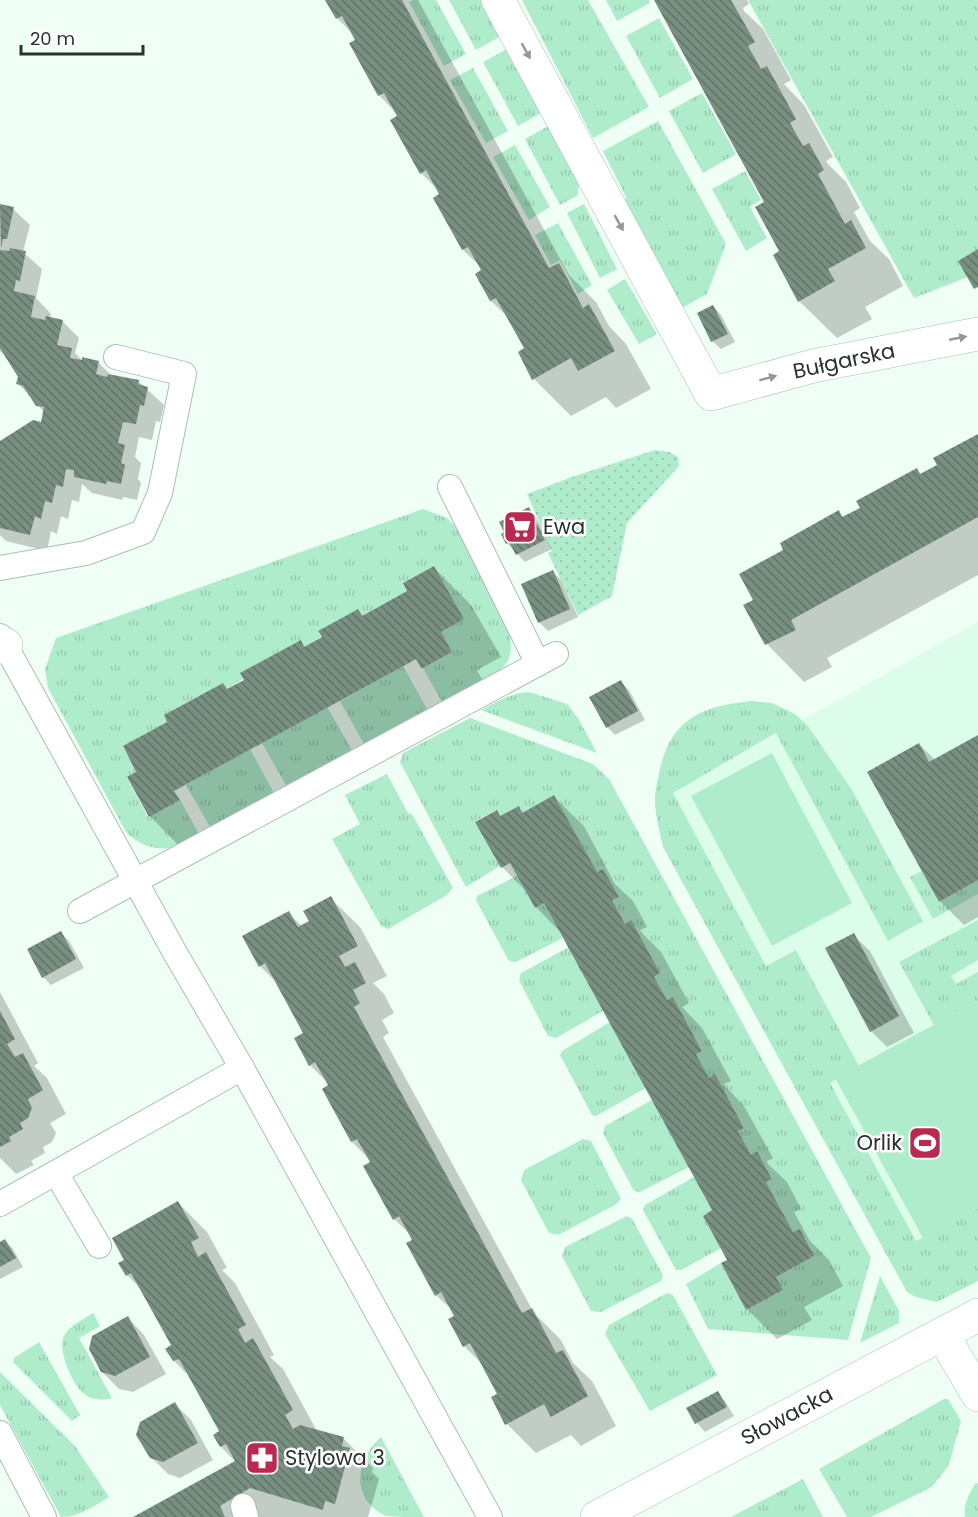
<svg xmlns="http://www.w3.org/2000/svg" width="978" height="1517" font-family="Poppins,sans-serif">
	<defs>
		<pattern id="grass-tufts" width="24" height="20" patternUnits="userSpaceOnUse" patternTransform="scale(1.5)"><rect width="24" height="20" fill="#afeccb"/><path d="M3 7l-1-3M5 7V3M7 7l1-3M15 17l-1-3M17 17v-4M19 17l1-3" fill="none" stroke="#97cbaf"/></pattern>
		<pattern id="park-dots" width="8" height="8" patternUnits="userSpaceOnUse" patternTransform="scale(1.5)"><rect width="8" height="8" fill="#afeccb"/><path d="M2 2h.1M6 6h.1" fill="none" stroke="#97cbaf" stroke-width="1.8" stroke-linecap="round"/></pattern>
		<pattern id="building-back-hatch" width="6" height="6" patternUnits="userSpaceOnUse" patternTransform="scale(1.5)"><rect width="6" height="6" fill="#788f82"/><path d="M-1 5l2 2M0 0l6 6M5-1l2 2" fill="none" stroke="#62756b"/></pattern>
	</defs>
	<rect width="100%" height="100%" fill="#f0fff6"/>
	<!-- built -->
	<path fill="#dcfdea" d="M978,622V1255L916,1242L672,793Z"/>
	<!-- grass -->
	<path fill="url(#grass-tufts)" d="M413,0H436L466,54L444,66L409,2Z
		M449,0H483L501,36L476,50Z
		M522,0H588L649,107L593,138Z
		M606,0H649L650,3L617,21Z
		M748,0H978V273L914,298Z
		M659,18L693,79L660,98L626,36Z
		M509,48L543,112L518,126L483,62Z
		M473,68L508,131L486,143L450,80Z
		M702,93L736,154L703,173L669,111Z
		M658,121L726,244L707,294L680,309L623,203L626,197L603,151Z
		M550,125L579,180L578,195L560,205L525,139Z
		M515,145L550,207L529,220L493,157Z
		M745,171L761,200L750,207L767,238L746,251L712,189Z
		M584,204L617,269L600,278L567,213Z
		M558,223L592,285L578,294L560,260L551,265L535,235Z
		M625,279L657,334L639,344L607,290Z
		M423,509L447,518L456,527L510,635C511,644 512,655 507,662C493,681 462,692 442,702L423,668L452,652L441,632L464,619L434,566L403,583L407,591L362,616L358,609L318,631L321,637L304,647L301,641L227,689L223,683L164,715L167,722L123,747L136,772L127,778L148,817L180,800L199,834C192,838 185,843 178,846C160,853 138,845 126,832L48,688L45,669L56,638Z
		M403,666L427,709L364,744L340,701Z
		M529,692L567,704L578,718L597,753L481,710C496,702 511,693 529,692Z
		M752,701L772,703L795,714L807,725L852,790L923,921L888,941L776,733L673,793L766,966L796,950L859,1066L830,1083L916,1241L978,1208V1281L937,1302L916,1297L907,1292L663,847C660,833 656,819 655,805C654,795 657,784 659,773C670,719 701,706 752,701Z
		M327,707L352,750L287,787L262,743Z
		M470,718L593,764L609,779L871,1258L848,1340L708,1329L686,1284L721,1263L746,1310L783,1290L776,1277L814,1256L800,1229L793,1232L766,1182L772,1178L757,1151L751,1155L738,1131L744,1127L715,1075L709,1078L696,1054L702,1050L673,997L667,1000L654,977L660,973L631,921L625,924L554,795L522,813L519,806L500,816L496,810L475,821L500,866L466,887L400,762L403,753Z
		M250,749L274,793L210,827L186,785Z
		M387,774L408,813L412,814L453,888L447,895L388,929L381,926L332,839L360,824L345,795Z
		M922,871L939,902L978,880V894L933,919L910,877Z
		M517,876L535,908L544,903L563,938L516,962L509,961L476,900L477,896Z
		M978,920V960L951,976L956,984L978,972V1001L934,1025L899,962Z
		M569,947L603,1011L556,1038L548,1036L519,980L521,973Z
		M610,1022L646,1088L596,1116L592,1115L560,1055L562,1051Z
		M652,1100L689,1167L640,1192L634,1191L603,1133L605,1126Z
		M583,1139L591,1141L621,1199L615,1205L558,1235L549,1233L521,1180L524,1170Z
		M694,1177L712,1210L703,1216L721,1248L681,1270H676L643,1210L645,1205Z
		M627,1216L632,1219L663,1275L661,1281L601,1312L591,1311L562,1256L565,1247Z
		M880,1276L899,1311V1323L860,1343Z
		M667,1293L673,1295L717,1375L650,1411L605,1334L609,1325Z
		M93,1313L100,1326L79,1338L112,1398C102,1401 90,1400 82,1392C71,1381 57,1349 64,1336C70,1325 84,1319 93,1313Z
		M39,1342L80,1415L72,1421L13,1362L14,1358Z
		M0,1372L75,1446L109,1497C94,1506 79,1517 61,1517L0,1405Z
		M944,1399H948L961,1421L949,1465L932,1487L871,1517H847L819,1469Z
		M381,1437L424,1517C413,1517 396,1517 386,1516C350,1499 355,1460 381,1437Z
		M803,1479L823,1517H731Z
		M978,1483V1517H965C963,1505 969,1494 975,1484Z"/>
	<!-- park -->
	<path fill="url(#park-dots)" d="M655,450L669,452L678,457L679,466L627,523L612,596L578,615L548,553L552,551L527,494L572,477Z"/>
	<!-- pitch -->
	<path fill="#afeccb" d="M772,753L852,903L772,946L691,796Z
		M978,1001V1208L923,1238L835,1078Z"/>
	<!-- shadow -->
	<path fill="#0003" d="M327,0H418L569,275L596,302L609,326L626,344L651,389L616,408L606,397L571,416L534,379L526,349L509,318L491,301L477,274L483,271L482,268L463,250L435,198L441,195L439,191L421,173L397,114L379,95L354,35L337,18Z
		M656,0H747L749,4L743,8L744,11L763,29L791,80L784,84L804,105L833,157L826,161L828,164L846,182L860,208L854,212L870,241L889,259L903,286L865,307L872,319L837,338L799,301L781,252L766,202Z
		M0,206L13,209L30,225L23,252L42,269L36,298L51,314L50,318L62,321L79,338L75,353L83,361L98,362L112,376L139,382L164,405L160,422L156,421L152,440L139,437L135,457L141,463L138,479L141,483L137,500L123,497L122,500L92,493L82,484L79,502L72,500L68,519L61,516L57,534L51,531L47,551L6,541L0,535V443L42,424L44,412L18,383L19,376L10,361L0,351Z
		M713,306L721,315L735,342L721,349L712,341Z
		M978,436V575L827,658L832,667L804,682L767,644L755,600L785,550L838,512L844,518L861,508L916,469L922,475L939,465Z
		M528,509L536,517L552,549L525,562L507,543Z
		M434,568L471,605L501,657L477,670L488,690L187,854L150,816L138,772L169,722L223,685L228,690L246,680L300,642L306,648L324,638L358,611L364,616L409,591Z
		M553,572L561,580L578,617L548,631L540,623L523,585Z
		M621,682L629,690L645,720L615,735L607,727Z
		M978,737V917L964,925L940,901L919,744L935,760Z
		M554,797L584,826L615,884L633,901L647,927L640,930L643,934L661,952L689,1003L682,1007L702,1028L731,1081L724,1084L726,1087L744,1106L773,1158L767,1161L768,1164L787,1182L801,1209L794,1212L810,1241L829,1260L843,1286L804,1307L812,1320L777,1339L747,1309L729,1260L714,1210L563,935L536,907L529,894L502,867L496,812L502,817L519,808L524,813Z
		M330,898L360,927L387,976L373,983L384,994L394,1013L382,1020L389,1033L383,1037L534,1313L561,1340L573,1363L592,1381L616,1426L581,1446L571,1435L536,1453L507,1424L499,1395L482,1364L464,1346L455,1313L436,1295L413,1237L394,1219L370,1160L352,1142L328,1083L310,1065L305,1034L279,985L260,966L288,913L302,926L311,921Z
		M61,933L69,941L84,968L51,985L43,977Z
		M853,935L870,951L914,1033L887,1047L871,1031Z
		M0,992L38,1063L34,1066L47,1078L66,1114L50,1123L56,1133L52,1142L43,1147L45,1153L31,1161L34,1165L16,1174L0,1158Z
		M178,1203L207,1232L227,1268L222,1270L235,1283L274,1355L270,1357L283,1369L317,1431L343,1438L373,1468L372,1472L379,1479L368,1517H138L236,1462L221,1447L215,1435L221,1432L190,1377L174,1361L173,1346L144,1292L127,1275L126,1260Z
		M5,1241L13,1249L23,1267L0,1279V1244Z
		M128,1318L144,1335L166,1374L133,1392L119,1389L102,1372Z
		M717,1393L725,1401L734,1416L705,1432L697,1423L688,1408Z
		M175,1404L191,1420L213,1460L180,1478L168,1474L151,1457Z"/>
	<!-- building -->
	<path fill="url(#building-back-hatch)" d="M325,0H402L549,268L559,263L583,308L589,304L615,351L578,371L571,358L532,380L518,352L524,348L496,298L490,301L475,274L481,270L468,247L462,250L433,198L439,194L426,170L420,174L390,120L397,116L384,93L378,96L349,43L355,40L342,16L336,19Z
		M654,0H731L755,42L748,46L761,69L767,66L796,119L790,123L803,146L809,143L824,170L818,174L845,224L851,220L866,248L828,269L835,281L798,302L773,255L779,251L755,207L764,202Z
		M0,204L14,207L7,239H3L1,248Z
		M10,248L26,251L20,281L16,280L14,291L35,296L31,317L45,320L46,316L63,320L57,345L72,348L70,358L82,360V357L99,361L96,374L107,377L108,374L139,380L138,384L148,387L144,406L140,405L136,424L123,422L118,443L125,445L121,463L125,465L121,484L107,481L106,484L74,477V470L66,469L63,487L56,485L52,503L45,501L41,519L35,516L30,535L0,528V441L33,420L41,422L44,407L36,406L23,386L16,384L18,377L0,348V250L9,251Z
		M978,249V287L974,289L958,261Z
		M713,305L728,334L711,342L697,313Z
		M978,434V517L791,620L796,630L765,645L743,605L753,600L739,574L783,550L780,543L839,510L842,517L860,508L856,501L917,468L920,474L937,465L933,458Z
		M529,507L545,540L516,555L509,542L506,544L501,534L504,532L499,522Z
		M434,566L464,619L441,632L452,652L423,668H421L416,659L409,663L174,791L180,800L149,817L127,777L136,772L123,746L167,722L164,715L223,683L227,689L244,680L240,673L301,640L304,647L322,637L318,631L358,609L362,616L407,591L403,583Z
		M553,570L570,609L538,623L521,584Z
		M621,680L638,711L606,728L589,697Z
		M978,735V880L939,902L867,772L919,743L929,762Z
		M554,795L597,872L603,869L619,897L612,900L625,924L631,920L660,973L654,977L667,1000L673,997L702,1051L696,1054L709,1078L715,1074L744,1128L738,1131L751,1155L757,1151L772,1179L766,1182L793,1232L800,1229L814,1256L776,1277L783,1290L746,1310L721,1263L727,1260L703,1216L712,1210L544,903L535,908L510,863L501,868L475,822L497,810L500,816L519,806L522,813Z
		M331,896L358,946L339,956L345,967L355,962L366,983L353,990L360,1003L354,1007L522,1313L532,1308L556,1353L563,1350L588,1396L551,1417L544,1404L505,1425L491,1397L497,1394L470,1343L463,1347L448,1319L454,1316L441,1292L435,1296L406,1243L412,1240L399,1216L393,1220L363,1166L370,1162L357,1139L351,1142L322,1089L328,1085L315,1062L309,1066L294,1038L303,1033L265,963L259,967L242,936L289,911L298,927L309,921L303,911Z
		M61,931L76,959L42,978L27,949Z
		M854,933L899,1016L870,1032L825,948Z
		M0,1011L15,1039L7,1044L15,1057L23,1053L43,1090L28,1099L32,1108L28,1118L20,1123L23,1129L9,1137L11,1141L0,1147Z
		M178,1201L199,1238L191,1242L198,1257L206,1252L246,1325L238,1329L245,1343L253,1338L293,1410L285,1415L293,1429L300,1425L344,1437L342,1446L350,1448L335,1504L325,1501L323,1510L250,1488L220,1506L225,1517H133L235,1461L226,1444L220,1447L213,1435L219,1431L179,1359L173,1361L165,1349L171,1345L131,1273L126,1276L118,1263L124,1260L112,1238Z
		M5,1239L16,1258L0,1267V1242Z
		M128,1316L150,1357L115,1376L101,1372L89,1349L92,1336Z
		M718,1391L727,1407L695,1424L686,1408Z
		M175,1402L198,1443L163,1462L150,1458L136,1435L140,1422Z"/>
	<g fill="none" stroke-linecap="round" stroke-linejoin="round">
		<defs>
			<path id="service" d="M450,487L538,664
				M0,568L86,553L143,532L160,493L184,374L116,357
				M0,636L174,951L242,1068L490,1517
				M80,911L556,654
				M56,1173L99,1246
				M0,1204L242,1068
				M0,1433L44,1517
				M243,1506L246,1517"/>
			<path id="minor" d="M498,0L711,394L813,366L978,334
				M0,647L6,645
				M942,1334L978,1395
				M597,1517L978,1315"/>
		</defs>
		<!-- service casing -->
		<use href="#service" stroke="#a8c0b2" stroke-width="26"/>
		<!-- minor casing -->
		<use href="#minor" stroke="#a8c0b2" stroke-width="34"/>
		<!-- service -->
		<use href="#service" stroke="#fff" stroke-width="24"/>
		<!-- minor -->
		<use href="#minor" stroke="#fff" stroke-width="33"/>
	</g>
	<!-- one-way arrows -->
	<defs><path id="oneway-solid" d="M-6-.8H1V-3.2L6.5 0L1 3.2V.8H-6Z" transform="scale(1.5)"/></defs>
	<g fill="#949896">
		<use href="#oneway-solid" transform="translate(526 51) rotate(61)"/>
		<use href="#oneway-solid" transform="translate(619 223) rotate(61)"/>
		<use href="#oneway-solid" transform="translate(958 338) rotate(-11)"/>
		<use href="#oneway-solid" transform="translate(768 378) rotate(-15)"/>
	</g>
	<!-- icons -->
	<defs>
		<symbol id="supermarket-square" viewBox="-11 -11 22 22"><rect x="-9" y="-9" width="18" height="18" rx="4" fill="#b92950" stroke="#fff"/><path d="M-6-5.5h2.5l.6 2H6L4.5 2H-2.5L-4.4-4H-6ZM-1.5 3.2a1.3 1.3 0 1 0 .1 0ZM3 3.2a1.3 1.3 0 1 0 .1 0Z" fill="#fff"/></symbol>
		<symbol id="stadium-square" viewBox="-11 -11 22 22"><rect x="-9" y="-9" width="18" height="18" rx="4" fill="#b92950" stroke="#fff"/><path d="M0-5a6.5 5 0 1 0 0 10a6.5 5 0 1 0 0-10ZM-3.5-1.8h7v3.6h-7Z" fill="#fff"/></symbol>
		<symbol id="pharmacy-square" viewBox="-11 -11 22 22"><rect x="-9" y="-9" width="18" height="18" rx="4" fill="#b92950" stroke="#fff"/><path d="M-2-6h4v4h4v4h-4v4h-4v-4h-4v-4h4Z" fill="#fff"/></symbol>
	</defs>
	<g fill-rule="evenodd">
		<use href="#supermarket-square" x="501" y="508" width="38" height="38"/>
		<use href="#stadium-square" x="906" y="1124" width="38" height="38"/>
		<use href="#pharmacy-square" x="243" y="1439" width="38" height="38"/>
	</g>
	<g text-anchor="middle" stroke-width="5" stroke-linejoin="round" paint-order="stroke">
		<!-- street labels -->
		<g font-size="21" fill="#29322d" stroke="#fff">
			<text transform="translate(844 361) rotate(-12)" y="7">Bułgarska</text>
			<text transform="translate(787 1416) rotate(-28)" y="7">Słowacka</text>
		</g>
		<!-- poi labels -->
		<g font-size="21" fill="#29322d" stroke="#fff" text-anchor="start">
			<text x="543" y="534">Ewa</text>
			<text x="902" y="1150" text-anchor="end">Orlik</text>
			<text x="285" y="1465">Stylowa 3</text>
		</g>
	</g>
	<!-- scale -->
	<path d="M21 45v9h122v-9" fill="none" stroke="#29322d" stroke-width="3"/>
	<text x="30" y="45" font-size="18" fill="#29322d" stroke="#ffffff" stroke-width="4.5" paint-order="stroke">20 m</text>
</svg>
